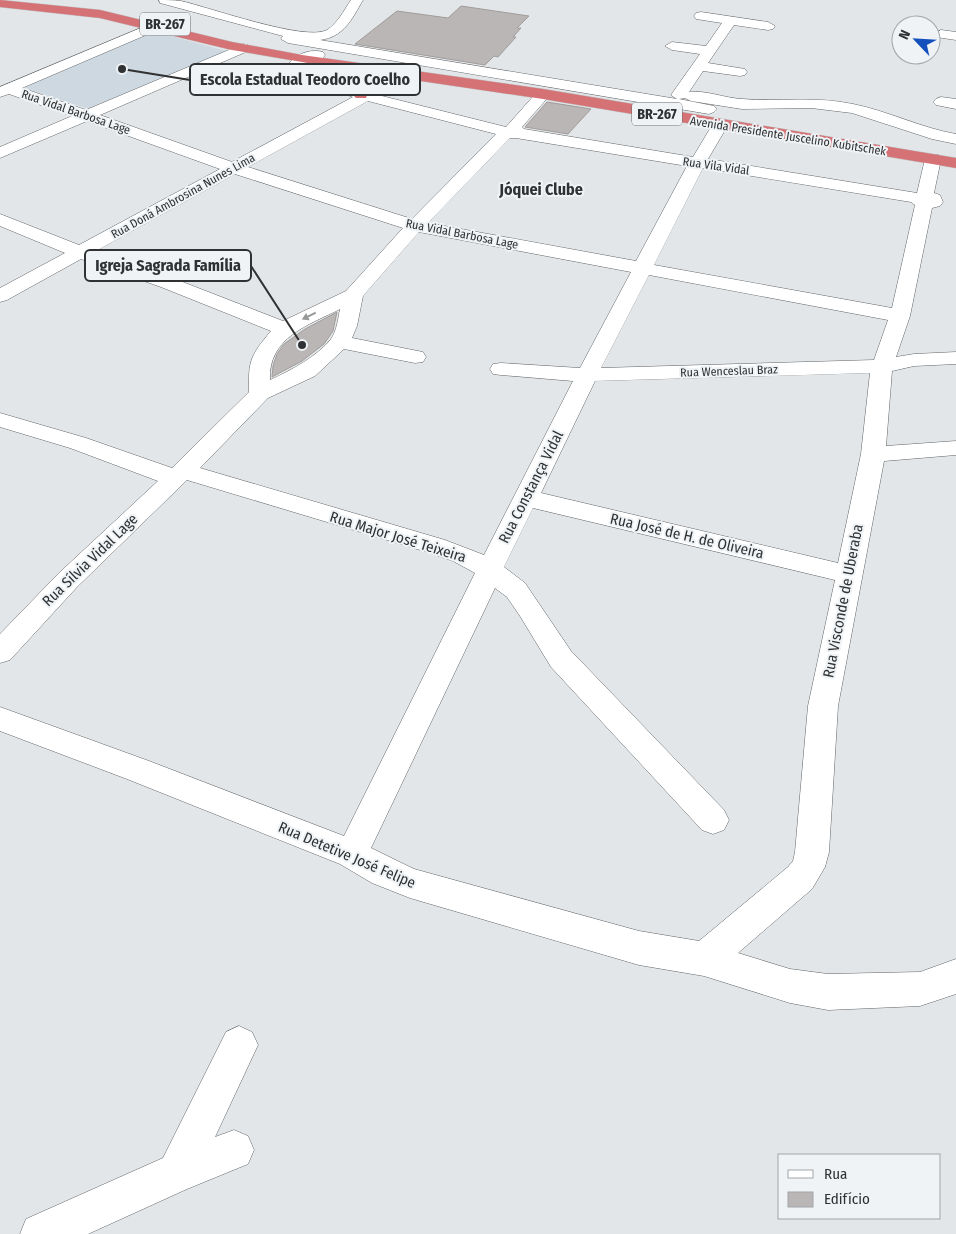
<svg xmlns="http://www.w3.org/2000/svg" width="956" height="1234" font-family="'Fira Sans Condensed',sans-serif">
	<rect width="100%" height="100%" fill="#e2e6e9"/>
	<!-- built -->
	<path fill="#ced8e0" d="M149,30L226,51L89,109L18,86Z"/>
	<!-- building -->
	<path fill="#bab6b5" stroke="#a09c9a" d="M461,6L529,16L517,28H521L513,37H516L498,57L494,56L485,65L355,44L397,11L448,18Z
		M547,102L591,109L568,134L525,127Z
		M337,312L333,331L324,344L302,361L272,377L273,366L277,354L284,344L305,329Z"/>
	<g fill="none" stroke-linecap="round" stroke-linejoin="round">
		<defs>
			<path id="minor" d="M159,0C166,0 174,0 181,1C208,7 306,42 327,30C338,23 344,10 351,0H363C352,19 344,37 320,40L677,99L671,95L700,54L672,50L665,46L672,42L706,46L722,23L696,19L694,16L696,13L701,12L768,22L775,26L773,29L768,30L734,25L708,63L745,69L747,72L745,75L740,76L703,71L689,92C706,90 724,98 742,99C779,102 816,96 853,104C888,111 921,128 956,134V144L932,139L852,113L811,108L742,109L691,101L685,98L679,99L714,106L717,109L714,112L709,114L288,43L281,39L283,36L160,3Z
				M155,22L160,23L162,26L160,29L22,88L86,110L243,44L248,45L250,48L248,51L100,115L232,162L353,97L287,74L285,71C290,56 308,48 323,52L325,55L323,58L307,62L300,69L366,92L506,127L538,91H548L551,94L522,127L524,129L693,157L714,122H726L728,125L708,159L917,193L925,159L927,155H939L941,159L934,193L940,195L943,202L940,206L932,208L910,316L896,357L914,354L956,352V364L914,366L892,371L886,446L956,441V455L884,461L838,706L829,852L825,867L812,889L738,953L790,969L828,974L920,972L956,959V994L920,1006L828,1010L790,1003L704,976L639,965L410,898L372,883L340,864L127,779L0,731V707L149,761L344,836L475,573L453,561L427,552L187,480L77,587L10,660L0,663V634L59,573L158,481L70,448L0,427V413L86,438L172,468L249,392C248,360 251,355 271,331L161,287L81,259L7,300L0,302V288L65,253L0,226V214L79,245L220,169L87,121L0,158V147L72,116L9,94L0,97V87ZM368,101L496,134L412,219L248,167ZM510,138H516L687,166L636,261L428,223ZM703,168L911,202L915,205L892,308L654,265ZM235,174L403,228L346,291L283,321L175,279L96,251ZM419,232L631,272L580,368L501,363L493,364L490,369L493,374L501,375L573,381L484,555L445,540L200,468L268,398L315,376L344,349L415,363L423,362L426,357L423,352L352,338L357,326L363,296ZM649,275L888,320L874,360L601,368ZM340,309C338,319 337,330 331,339C318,356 290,371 270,380C268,337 309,325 340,309ZM870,373L861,454L838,563L541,493L595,381ZM533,508L835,580L808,706L795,852L793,861L788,867L699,941L639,931L414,869L371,848L495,588L507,597L520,616L551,667L702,830L713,834L724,830L729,820L724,810L571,651L525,583L504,567Z
				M941,30L956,32V40L936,37L934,34Z
				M941,97L956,99V109L936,105L933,102L936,99Z
				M239,1026L252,1032L258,1045L215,1137L234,1130L248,1136L254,1150L248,1164L187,1189L88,1234H20L26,1219L163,1158L226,1032Z"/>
			<path id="highway" d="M0,0L100,10L232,42L302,55L543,89L956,158V168L543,99L394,77L381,80L370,87L366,98H356L353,95L356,85L372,74L232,50L100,18L0,7Z"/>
		</defs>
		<!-- minor casing -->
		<use href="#minor" stroke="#626567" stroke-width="1"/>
		<!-- highway casing -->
		<use href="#highway" stroke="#c1c1c2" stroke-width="1"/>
		<!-- minor -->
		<use href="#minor" fill="#fff" fill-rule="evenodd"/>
		<!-- highway -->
		<use href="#highway" fill="#d57276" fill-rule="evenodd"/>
	</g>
	<!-- one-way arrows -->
	<defs><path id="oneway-solid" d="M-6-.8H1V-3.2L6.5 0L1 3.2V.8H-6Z" transform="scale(1.25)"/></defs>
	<use fill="#979898" href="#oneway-solid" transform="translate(309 316) rotate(154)"/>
	<g text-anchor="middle" stroke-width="4" stroke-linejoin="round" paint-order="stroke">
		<!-- far-street labels -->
		<g font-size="12" fill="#2f3132" stroke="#eff3f6">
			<text transform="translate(76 112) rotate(19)" y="4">Rua Vidal Barbosa Lage</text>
			<text transform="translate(788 136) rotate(9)" y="4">Avenida Presidente Juscelino Kubitschek</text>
			<text transform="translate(716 166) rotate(8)" y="4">Rua Vila Vidal</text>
			<text transform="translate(183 196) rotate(-29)" y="4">Rua Doná Ambrosina Nunes Lima</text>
			<text transform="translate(462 234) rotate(11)" y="4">Rua Vidal Barbosa Lage</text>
			<text transform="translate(729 371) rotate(-2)" y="4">Rua Wenceslau Braz</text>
		</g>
		<!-- shield labels -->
		<g fill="#eff3f6" stroke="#696b6d" stroke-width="1">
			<rect x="140" y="12.5" width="50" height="23" rx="4"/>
			<rect x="632" y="102.5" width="50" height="23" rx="4"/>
		</g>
		<g font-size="14" font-weight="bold" fill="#2f3132">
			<text x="165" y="29">BR-267</text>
			<text x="657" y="119">BR-267</text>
		</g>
		<!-- street labels -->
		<g font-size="15" fill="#2f3132" stroke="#eff3f6">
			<text transform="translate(531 487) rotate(-63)" y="5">Rua Constança Vidal</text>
			<text transform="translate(687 536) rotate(13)" y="5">Rua José de H. de Oliveira</text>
			<text transform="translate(398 537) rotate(17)" y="5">Rua Major José Teixeira</text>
			<text transform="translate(90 560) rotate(-44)" y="5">Rua Sílvia Vidal Lage</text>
			<text transform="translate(843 601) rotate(-79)" y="5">Rua Visconde de Uberaba</text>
			<text transform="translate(347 855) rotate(23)" y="5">Rua Detetive José Felipe</text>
		</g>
		<!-- far-district labels -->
		<g font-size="16" font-weight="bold" fill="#2f3132" stroke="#eff3f6">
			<text x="541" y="195">Jóquei Clube</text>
		</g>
	</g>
	<!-- callouts -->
	<path fill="none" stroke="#2f3132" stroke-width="2" d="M122 69L190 80M302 345L251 266"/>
	<g fill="#2f3132" stroke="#eff3f6" stroke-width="2">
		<circle cx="122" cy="69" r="5"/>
		<circle cx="302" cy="345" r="5"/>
	</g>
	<g fill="#eff3f6" stroke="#2f3132" stroke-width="2">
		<rect x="190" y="64" width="230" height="31" rx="5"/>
		<rect x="85" y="250" width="166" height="31" rx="5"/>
	</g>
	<g font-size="16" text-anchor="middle" font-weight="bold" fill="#2f3132">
		<text x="305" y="85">Escola Estadual Teodoro Coelho</text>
		<text x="168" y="271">Igreja Sagrada Família</text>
	</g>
	<!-- legend -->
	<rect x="778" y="1154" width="162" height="65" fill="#eff3f6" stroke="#a2a5a8"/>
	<rect x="788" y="1170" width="25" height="8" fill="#ffffff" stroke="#a2a5a8"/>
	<text x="824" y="1179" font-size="15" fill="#2f3132">Rua</text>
	<rect x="788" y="1192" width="25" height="15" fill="#bab6b5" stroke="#a2a5a8"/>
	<text x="824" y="1204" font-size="15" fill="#2f3132">Edifício</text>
	<!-- north arrow -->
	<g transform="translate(916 40) rotate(295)"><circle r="24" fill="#eff3f6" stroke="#a2a5a8"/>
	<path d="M0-4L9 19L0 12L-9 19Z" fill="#154fbb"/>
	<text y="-8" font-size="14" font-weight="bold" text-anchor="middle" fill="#2f3132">N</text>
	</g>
</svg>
